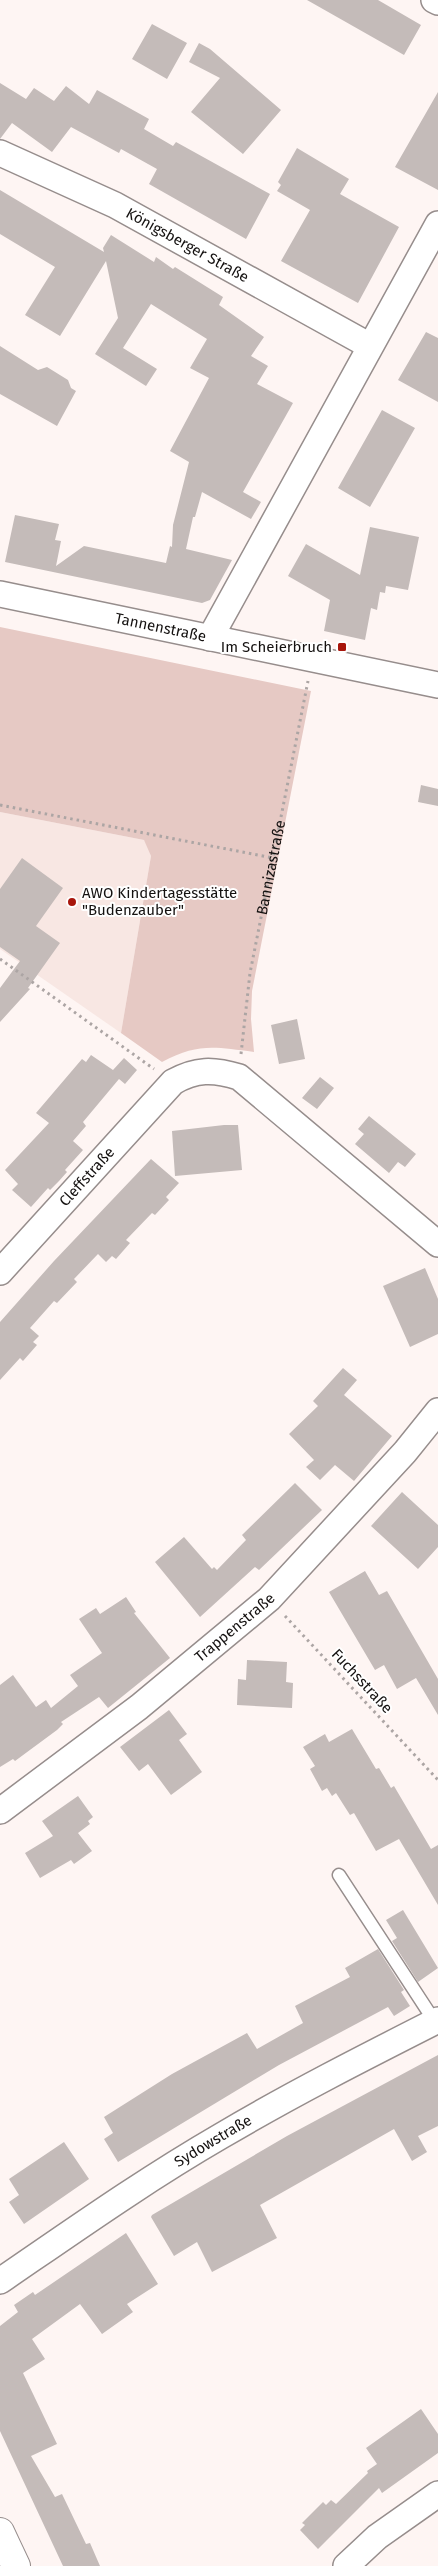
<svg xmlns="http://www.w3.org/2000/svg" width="438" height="2566" font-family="'Fira Sans',sans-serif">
	<rect width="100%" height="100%" fill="#fef5f3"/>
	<!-- built -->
	<path fill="#f8e7e3" d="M0,812L144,840L149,848L151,856L121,1033L0,949Z"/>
	<!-- green -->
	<path fill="#e6c9c4" d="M0,627L311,691L252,991L251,1019L254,1052C214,1047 198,1043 162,1062L121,1033L151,856L144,840L0,812Z"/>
	<!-- building -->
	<path fill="#c4bbb9" d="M307,0H378L421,25L404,55Z
		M152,24L187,43L167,79L132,59Z
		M199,43L210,49L281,110L243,154L191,112L220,78L189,62Z
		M0,83L26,99L34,88L54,101L66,86L89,104L97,90L149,119L144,129L173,146L176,142L270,194L246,239L149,184L157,169L121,149L119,153L71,127L52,152L12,123L0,139Z
		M438,92V190L395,167Z
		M297,148L349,179L340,194L399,227L358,303L281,261L310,210L277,191L281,185L278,182Z
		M0,190L104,252L103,248L111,235L154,262L156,257L173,269L175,267L223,297L219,305L264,337L251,356L268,366L257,384L293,403L243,492L261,502L251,519L202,492L195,517H193L186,549L232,560L210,600L202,603L5,562L15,515L59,524L55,540L61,541L56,566L84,546L166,563L170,546L172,547L173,525L189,462L170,451L209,378L190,368L207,339L151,304L123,348L157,369L146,386L95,354L118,318L106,261L60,336L25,315L55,267L0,234Z
		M426,332L438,338V402L398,380Z
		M0,346L38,370L47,367L68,380L71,388L76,391L57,426L0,394Z
		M382,410L415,428L370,507L338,488Z
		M370,527L419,537L408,590L386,586L385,593L380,592L377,610L371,608L365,640L324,631L330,600L288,576L306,544L360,575Z
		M421,785L438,789V806L418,802Z
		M22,858L63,888L36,926L60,943L28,988L30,989L0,1022V988L20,961L0,947V889Z
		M297,1019L305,1059L279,1064L271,1025Z
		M91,1055L113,1070L124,1058L137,1070L125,1084L119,1079L83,1122L86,1126L73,1141L83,1150L65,1170L67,1172L59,1181L50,1190L48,1188L31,1207L12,1190L18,1184L5,1170L49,1123L36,1113L82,1059L86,1062Z
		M320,1077L334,1088L317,1109L302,1098Z
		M369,1116L416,1154L405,1167L398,1162L389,1173L355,1144L364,1134L358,1129Z
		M224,1125H238L242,1170L175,1176L172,1131Z
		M151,1159L179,1183L166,1197L169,1200L155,1215L152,1213L126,1240L130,1243L116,1259L112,1256L106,1262L98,1254L74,1279L77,1282L57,1303L54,1301L30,1328L39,1336L33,1342L37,1345L23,1361L20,1358L0,1380V1322L54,1261Z
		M425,1268L438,1299V1334L410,1347L383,1286Z
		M343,1368L357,1380L344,1395L392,1436L354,1481L335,1465L320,1480L306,1467L314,1460L289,1434L318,1406L313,1401Z
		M295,1483L322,1510L259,1570L255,1567L200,1617L155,1562L184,1537L212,1569L214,1567L217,1570L246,1540L242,1535Z
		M402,1492L438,1525V1547L418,1569L371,1526Z
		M365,1571L379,1595L387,1591L438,1679V1715L416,1678L397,1689L384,1665L375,1670L329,1592Z
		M126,1597L136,1612L134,1613L170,1658L108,1708L99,1697L61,1722L63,1724L57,1730L15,1761L13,1759L0,1767V1685L13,1675L36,1707L46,1700L51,1708L78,1686L70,1675L102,1653L79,1619L96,1608L100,1614Z
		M247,1660L287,1662L286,1682L293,1683L292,1708L237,1705L238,1679L246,1680Z
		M169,1710L187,1734L179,1740L202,1772L171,1795L148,1764L139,1771L120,1747Z
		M352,1729L376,1769L379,1768L391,1788L394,1786L431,1849L438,1845V1905L399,1839L376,1851L354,1813L350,1815L336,1793L332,1796L327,1788L322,1791L310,1769L315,1766L303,1747L325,1734L329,1742Z
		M78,1796L93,1817L88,1821L90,1824L78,1833L92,1851L74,1864L71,1860L40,1878L25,1853L53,1836L42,1821Z
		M403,1910L438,1968L418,1982L392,1941L397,1938L386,1920Z
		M378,1949L404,1990L401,1992L410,2006L394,2016L388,2007L279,2065L118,2162L104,2139L113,2133L104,2117L172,2074L247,2033L257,2049L303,2023L295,2006L350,1977L345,1968Z
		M438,2055V2126L418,2136L427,2152L412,2161L394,2129L260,2205L277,2238L212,2272L197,2242L174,2256L151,2217L152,2215L287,2136Z
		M64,2142L89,2179L24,2224L9,2202L19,2195L9,2179Z
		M126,2233L158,2284L127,2304L133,2312L102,2334L80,2304L32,2339L45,2359L23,2373L57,2444L31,2456L55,2497L62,2494L86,2544L90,2543L100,2566H63L0,2431V2326L18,2312L14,2305L33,2292L35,2295Z
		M421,2409L438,2434V2453L382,2493L379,2488L318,2549L300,2530L305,2525L302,2523L323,2502L326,2505L331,2500L336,2504L368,2473L367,2471L377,2464L366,2448Z"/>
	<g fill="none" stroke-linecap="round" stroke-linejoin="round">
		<defs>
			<path id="service" d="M339,1875L435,2022"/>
			<g id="minor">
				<path d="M434,0L438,2"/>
				<path id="s2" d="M0,153L115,205L370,346"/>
				<path id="s3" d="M0,594L438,685"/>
				<path d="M210,638L438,224"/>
				<path id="s4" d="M0,1272L173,1082C196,1069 213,1069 239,1077L438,1244"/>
				<path id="s5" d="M0,1811L139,1707L269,1599L405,1452L438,1411"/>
				<path id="s6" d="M0,2281C73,2231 145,2180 221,2136C292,2094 365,2057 438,2020"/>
				<path d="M346,2566L377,2537L438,2494"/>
			</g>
			<path id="tertiary" d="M0,2532L16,2566"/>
		</defs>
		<!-- service casing -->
		<use href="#service" stroke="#968d8c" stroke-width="15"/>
		<!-- minor casing -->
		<use href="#minor" stroke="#968d8c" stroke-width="28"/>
		<!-- tertiary casing -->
		<use href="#tertiary" stroke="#968d8c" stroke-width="30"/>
		<!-- path -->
		<g stroke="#aca5a4" stroke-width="3" stroke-dasharray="2.5 4" stroke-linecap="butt">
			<path d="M0,805L273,858"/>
			<path d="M0,959L154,1069"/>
			<path id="s1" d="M241,1054L250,973L308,681"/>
			<path d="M285,1616L438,1780"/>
		</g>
		<!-- service -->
		<use href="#service" stroke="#fff" stroke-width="12"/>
		<!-- minor -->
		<use href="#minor" stroke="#fff" stroke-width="25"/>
		<!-- tertiary -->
		<use href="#tertiary" stroke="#fff" stroke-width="28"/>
	</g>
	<!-- markers -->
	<g fill="#a8160c" stroke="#fff" stroke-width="2">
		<rect x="337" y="642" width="10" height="10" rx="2.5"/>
		<circle cx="72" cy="902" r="5"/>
	</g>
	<g text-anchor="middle" stroke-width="4" stroke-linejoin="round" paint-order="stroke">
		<!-- street labels -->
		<g font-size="15" fill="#141110" stroke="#fff">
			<text dy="5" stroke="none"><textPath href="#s2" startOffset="209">Königsberger Straße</textPath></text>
			<text dy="5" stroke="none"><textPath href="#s3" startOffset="164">Tannenstraße</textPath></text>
			<text dy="5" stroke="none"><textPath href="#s1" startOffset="189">Bannizastraße</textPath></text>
			<text dy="5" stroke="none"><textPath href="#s4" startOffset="129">Cleffstraße</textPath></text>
			<text dy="5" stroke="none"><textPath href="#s5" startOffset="298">Trappenstraße</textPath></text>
			<text transform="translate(362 1681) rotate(47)" y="5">Fuchsstraße</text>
			<text dy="5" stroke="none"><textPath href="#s6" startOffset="255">Sydowstraße</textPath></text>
		</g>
		<!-- poi labels -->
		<g font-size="15" fill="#141110" stroke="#fff" text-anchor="end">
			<text x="332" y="652">Im Scheierbruch</text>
			<text x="82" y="898" text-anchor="start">AWO Kindertagesstätte<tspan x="82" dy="17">"Budenzauber"</tspan></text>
		</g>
	</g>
</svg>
